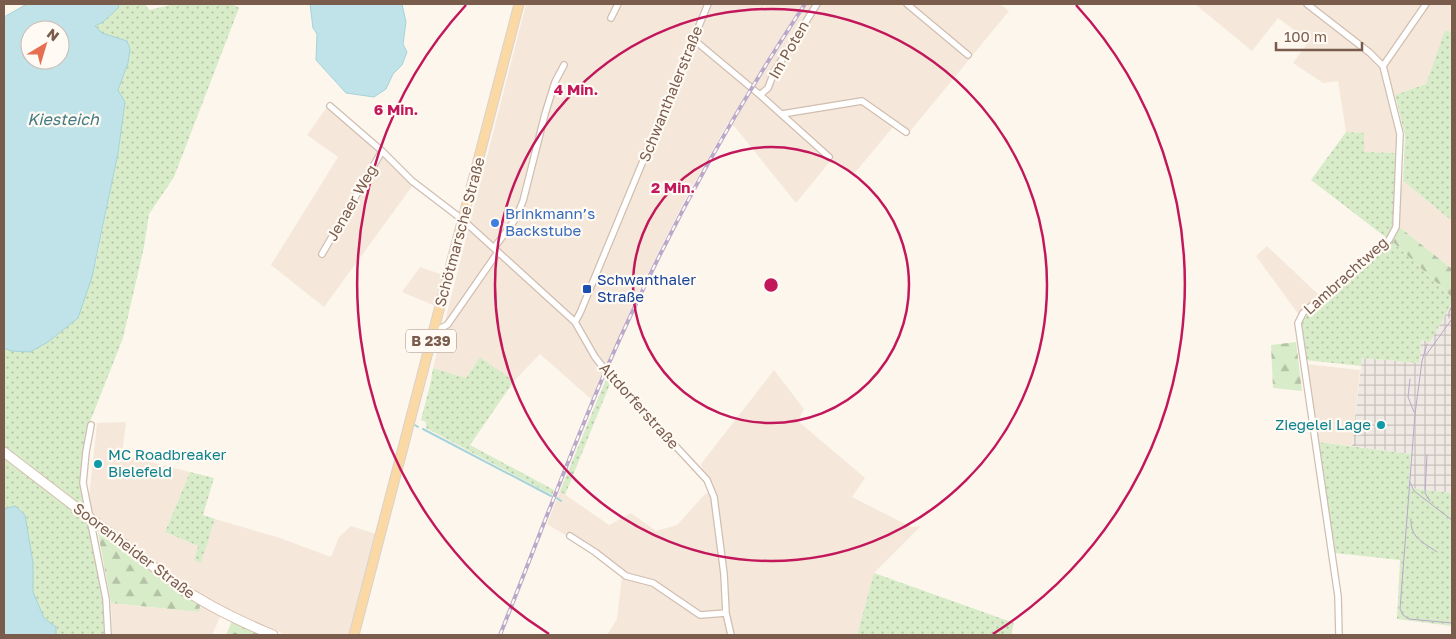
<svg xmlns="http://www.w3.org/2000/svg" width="1456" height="639" font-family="'Golos Text',sans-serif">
	<defs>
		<pattern id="industrial-grid" width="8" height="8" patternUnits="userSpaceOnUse" patternTransform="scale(1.25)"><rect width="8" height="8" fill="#efe9e4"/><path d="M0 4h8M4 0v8" fill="none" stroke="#c7c0bb"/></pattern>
		<pattern id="grass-dots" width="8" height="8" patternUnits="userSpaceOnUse" patternTransform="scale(1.25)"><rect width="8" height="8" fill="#d8ecc9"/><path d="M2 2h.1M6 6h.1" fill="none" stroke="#b4c2a5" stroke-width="1.8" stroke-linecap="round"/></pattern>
		<pattern id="forest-firs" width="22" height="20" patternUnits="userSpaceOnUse" patternTransform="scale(1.25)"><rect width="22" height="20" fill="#d8ecc9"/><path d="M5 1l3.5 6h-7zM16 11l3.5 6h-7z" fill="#b4c2a5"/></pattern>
		<pattern id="cemetery-stones" width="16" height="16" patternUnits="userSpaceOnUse" patternTransform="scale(1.25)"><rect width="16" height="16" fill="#d8ecc9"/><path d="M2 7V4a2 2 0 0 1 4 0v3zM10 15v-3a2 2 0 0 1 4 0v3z" fill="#b4c2a5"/></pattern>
	</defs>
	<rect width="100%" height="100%" fill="#fdf6ec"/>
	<!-- residential -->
	<path fill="#f5e8da" d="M526,4H1000L1009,11L907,135L893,127L853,175L832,159L796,203L735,127L728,123L686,198L639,291L591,399L540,354L514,381L480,357L466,378L433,368Z
		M1195,4H1452V32L1445,31L1426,84L1389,97L1400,135L1398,153L1364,152V133L1346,132L1338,81L1323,83L1293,63L1309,41L1278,18L1252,51Z
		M327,107L370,145L413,185L324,307L271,265L338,157L307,135Z
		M1400,179L1452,221V269L1397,225Z
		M1267,246L1320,296L1299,315L1256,256Z
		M420,267L443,275L435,306L402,292Z
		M1306,364L1360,370L1352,446L1318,442Z
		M774,370L804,409L798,421L865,478L852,497L911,527L921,526L874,573L857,635H607L617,619L622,576L595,553L547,524L560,491L609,525L631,513L656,531L677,525L705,494L710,492L701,464Z
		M126,422L122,455L190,472L165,532L198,546L194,560L201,562L215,519L280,538L331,557L339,537L351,526L376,534L349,635H286L221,607L199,596L172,576L93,514L89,497L97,423Z
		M111,603L198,612L200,605L221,615L212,635H112Z"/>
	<!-- industrial -->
	<path fill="url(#industrial-grid)" d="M1452,303V493L1409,488L1411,454L1352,446L1362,358L1419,363L1421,339L1430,341Z"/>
	<!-- grass -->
	<path fill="url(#grass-dots)" d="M118,4H145L149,10L174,4H233L239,8L174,177L149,214L144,247L123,338L86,432L81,480L88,512L4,447V348L11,351L96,262L118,153L125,102L118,90L128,63L130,49L127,41L101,33L95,26L103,22L119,7Z
		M1445,30L1452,32V221L1403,181L1405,136L1395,95L1426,84Z
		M1346,132L1364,133V152L1398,153L1393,229L1388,239L1311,180Z
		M1391,240L1452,297V303L1430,342L1421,340L1419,363L1362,358L1361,366L1305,360L1300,324L1305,316Z
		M480,357L514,381L470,445L554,490L552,495L426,428V422L421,420L431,381L433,368L466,378Z
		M606,379L610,384L565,495L560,491Z
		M1318,442L1411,454L1409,488L1452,493V626L1397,619L1400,560L1335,553Z
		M4,458L88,520L103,600L104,635H56V627L44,618L33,592V563L25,515L15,506L4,509Z
		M190,472L214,478L203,515L215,519L201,563L194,560L198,546L165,532Z
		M874,573L1014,623L1011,635H857Z"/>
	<!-- forest -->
	<path fill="url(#forest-firs)" d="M1397,225L1452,269V297L1391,240Z
		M1296,342L1302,391L1273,388L1271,345Z
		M97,527L172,586L200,605L199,612L111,603Z"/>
	<!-- cemetery -->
	<path fill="url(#cemetery-stones)" d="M232,621L265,635H226Z"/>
	<!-- water -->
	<path fill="#bfe3e8" stroke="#a5d3da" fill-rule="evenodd" d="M27,4H118L119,7L103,22L95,26L102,33L127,41L130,49L128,63L118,90L125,102L118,153L92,277L78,318L48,342L30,352L11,351L4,348V17ZM30,30H60V60H30Z
		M310,4H402L406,22L403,44L407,52L402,65L393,74L386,89L374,97L346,93L316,60L317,34L313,28Z
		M15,506L25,515L33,563V592L44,618L56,627V635H4V509Z"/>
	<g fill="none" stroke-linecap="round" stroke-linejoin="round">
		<!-- stream -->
		<path stroke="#a5d3da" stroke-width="2" d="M415,425L418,427
			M423,429L551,496
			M557,498L561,501"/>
		<defs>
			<path id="minor" d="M907,4L968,55
				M1307,4L1370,53L1383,66L1400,134L1396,227L1389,240L1303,313L1298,323L1338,596L1339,635
				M611,18L618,4
				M693,39L760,95L829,157
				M1383,66L1426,4
				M760,95L768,88L774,72L817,4
				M330,106L382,151L412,181L463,220L575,322L595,357L606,371L707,480L714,497L724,574L726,613L731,635
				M782,114L862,101L906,132
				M494,248L516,218L523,201L545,114L555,82L564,65
				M322,254L382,151
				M575,322L580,313L708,4
				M441,328L447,325L450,321L498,252
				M91,425L86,452L83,483L106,599L108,635
				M570,536L595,552L626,576L653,583L700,615L726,613"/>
			<path id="secondary" d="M4,452L176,584C206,605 239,621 273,635"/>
			<path id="primary" d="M354,635L519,4"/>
		</defs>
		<!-- minor casing -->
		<use href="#minor" stroke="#d1beb0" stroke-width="8"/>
		<!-- secondary casing -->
		<use href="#secondary" stroke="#d6c0b0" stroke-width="11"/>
		<!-- primary casing -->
		<use href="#primary" stroke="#dad1cd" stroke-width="11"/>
		<!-- minor -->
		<use href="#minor" stroke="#fff" stroke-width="5.5"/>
		<!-- secondary -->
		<use href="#secondary" stroke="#fff" stroke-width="9"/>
		<!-- primary -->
		<use href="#primary" stroke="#fbd9a5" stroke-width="9"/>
		<!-- tram -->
		<path stroke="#b9a8c9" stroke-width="1" d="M1449,318V312L1452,306
			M1427,344L1422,361L1415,414L1400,609L1403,615L1409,619L1452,623
			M1426,355L1452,319
			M1410,379L1408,397L1414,412
			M1427,455L1425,493L1430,501
			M1410,482L1414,491L1452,520
			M1411,519C1410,538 1423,542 1437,552"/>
		<defs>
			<path id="rail" d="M500,635C535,547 568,459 605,372C661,244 728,120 805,4"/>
		</defs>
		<!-- rail casing -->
		<use href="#rail" stroke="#b9a8c9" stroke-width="4"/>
		<!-- rail -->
		<use href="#rail" stroke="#fffaf3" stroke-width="2" stroke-dasharray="5.5" stroke-linecap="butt"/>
	</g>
	<!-- distance rings -->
	<g fill="none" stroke="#c2185b" stroke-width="2.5">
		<circle cx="771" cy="285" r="138"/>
		<circle cx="771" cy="285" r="276"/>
		<path d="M549 634A414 414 0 0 1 466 5M1076 5A414 414 0 0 1 993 634"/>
	</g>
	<!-- markers -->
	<circle fill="#3f7fe0" stroke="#fffaf3" stroke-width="2" cx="495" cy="223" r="5"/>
	<rect fill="#1a4fb4" stroke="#fffaf3" stroke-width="2" x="582" y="284" width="10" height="10" rx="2.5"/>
	<g fill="#0f9aa8" stroke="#fffaf3" stroke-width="2">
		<circle cx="1381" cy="425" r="5"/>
		<circle cx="98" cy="464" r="5"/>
	</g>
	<g text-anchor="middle" stroke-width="4.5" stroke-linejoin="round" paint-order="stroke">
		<!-- shield labels -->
		<rect fill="#fffaf3" stroke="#a28b7f" stroke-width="1" x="406" y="329.5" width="50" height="23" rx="4"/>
		<g font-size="14" font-weight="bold" fill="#7a5c4d">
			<text x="431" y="346">B 239</text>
		</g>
		<!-- street labels -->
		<g font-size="15" fill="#7a5c4d" stroke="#fffaf3">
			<text transform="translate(789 50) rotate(-60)" y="5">Im Poten</text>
			<text transform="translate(671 94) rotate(-68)" y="5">Schwanthalerstraße</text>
			<text transform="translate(352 203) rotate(-60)" y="5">Jenaer Weg</text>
			<text transform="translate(460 232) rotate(-75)" y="5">Schötmarsche Straße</text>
			<text transform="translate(1346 276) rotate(-42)" y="5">Lambrachtweg</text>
			<text transform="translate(639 406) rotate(48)" y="5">Altdorferstraße</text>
			<text transform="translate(134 551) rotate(37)" y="5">Soorenheider Straße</text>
		</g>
		<!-- shop labels -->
		<g font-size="15" fill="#366cbe" stroke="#fffaf3" text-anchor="start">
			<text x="505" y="219">Brinkmann’s<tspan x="505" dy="17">Backstube</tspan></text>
		</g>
		<!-- transit labels -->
		<g font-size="15" fill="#164399" stroke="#fffaf3" text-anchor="start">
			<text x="597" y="285">Schwanthaler<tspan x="597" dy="17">Straße</tspan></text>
		</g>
		<!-- culture labels -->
		<g font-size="15" fill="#0d838f" stroke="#fffaf3" text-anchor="end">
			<text x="1371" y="430">Ziegelei Lage</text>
			<text x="108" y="460" text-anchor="start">MC Roadbreaker<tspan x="108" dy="17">Bielefeld</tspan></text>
		</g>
		<!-- water labels -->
		<g font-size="16" font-style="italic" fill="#437c86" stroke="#fffaf3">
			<text x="63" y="125">Kiesteich</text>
		</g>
	</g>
	<circle cx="771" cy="285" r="8" fill="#c2185b" stroke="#fffaf3" stroke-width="2.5"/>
	<g font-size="15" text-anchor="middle" font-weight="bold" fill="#c2185b" stroke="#fffaf3" stroke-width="4.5" stroke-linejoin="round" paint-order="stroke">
		<text x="576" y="95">4 Min.</text>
		<text x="396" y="115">6 Min.</text>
		<text x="673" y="193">2 Min.</text>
	</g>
	<!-- border -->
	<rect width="1456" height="639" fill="none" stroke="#7a5c4d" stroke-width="10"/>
	<!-- north arrow -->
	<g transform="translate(45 45) rotate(38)"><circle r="24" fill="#fffaf3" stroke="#cabbb1"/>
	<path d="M0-4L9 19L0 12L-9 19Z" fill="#e76f51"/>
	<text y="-8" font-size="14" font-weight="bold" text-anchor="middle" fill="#7a5c4d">N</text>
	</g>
	<!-- scale -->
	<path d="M1276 42v8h86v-8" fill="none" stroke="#7a5c4d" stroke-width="2.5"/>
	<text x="1284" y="42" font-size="15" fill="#7a5c4d" stroke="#fffaf3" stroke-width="4" paint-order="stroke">100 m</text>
</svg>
